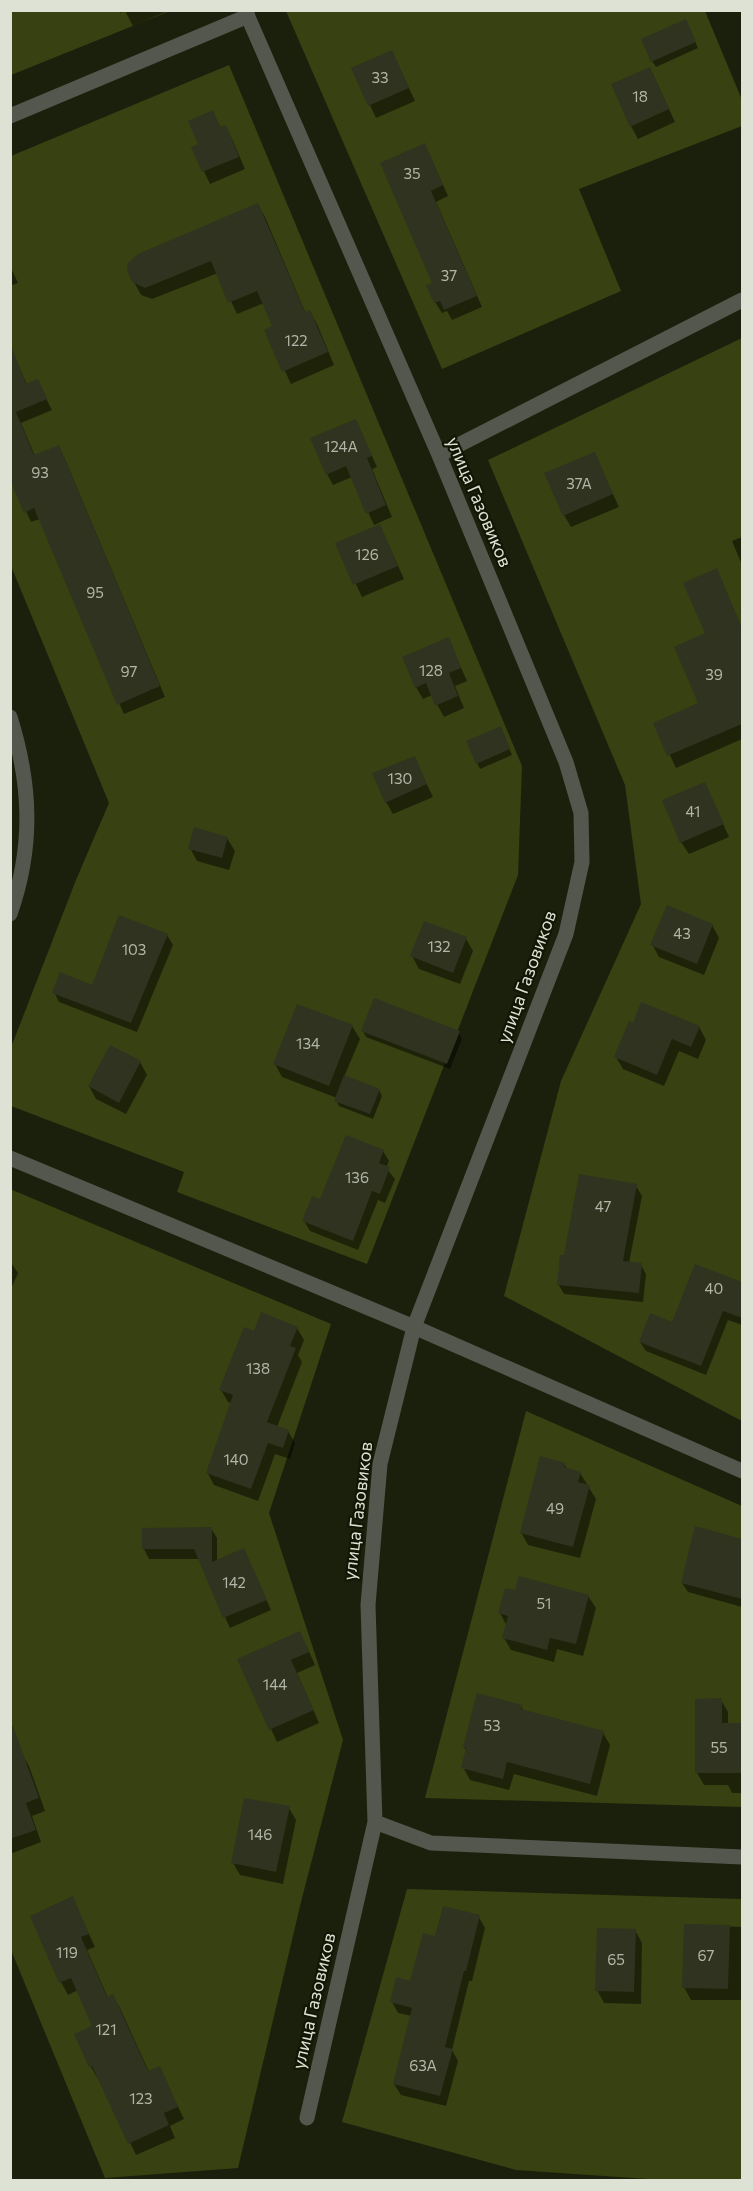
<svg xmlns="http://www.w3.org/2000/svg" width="753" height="2191" font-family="Commissioner,sans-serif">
	<rect width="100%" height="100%" fill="#1b200c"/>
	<!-- green -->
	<path fill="#384111" d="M11,10H170V11L11,75Z
		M286,11H705L742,100V126L579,189L621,291L442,369Z
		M229,65L522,766L518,875L367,1264L177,1192L184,1172L11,1106L10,1050L76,880L109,803L11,566V156Z
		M742,338V1421L504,1296L561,1081L641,904L625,785L488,460Z
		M10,1189L331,1324L269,1513L343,1740L301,1902L238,2168L105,2178L11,1950Z
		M526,1411L742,1506V1807L425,1798Z
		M407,1889L742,1899V2180H663L516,2170L342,2122Z"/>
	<!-- shadow -->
	<path fill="#0007" d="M118,10H170L133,26L125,11L120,13Z
		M689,27L698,48L656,67L652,61Z
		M392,52L415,101L376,118L353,69Z
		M650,68L675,122L638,139L631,126Z
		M212,112L221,128L225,127L232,139L245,169L210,184L193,148L200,145Z
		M425,145L448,196L436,202L482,307L452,320L447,311L442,313L435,302Z
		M258,205L265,217L306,314L310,312L317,324L334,365L291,384L266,330L274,327L264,303L237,314L218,273L152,299L141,295L134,282Z
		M10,266L18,283L10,286Z
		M10,346L27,385L37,381L52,410L21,423L35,456L64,457L165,697L124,714L40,519L31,522L10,476Z
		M356,421L377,467L372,469L392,517L374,525L352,477L333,485L327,474Z
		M594,454L619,507L571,527L564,515Z
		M380,526L404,579L362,597L337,544Z
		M742,537V565L732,541Z
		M716,570L742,628V739L676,768L655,723L700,704L707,634Z
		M448,639L467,681L455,686L464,708L444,717L432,695L423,699L416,687Z
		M503,734L512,755L480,769L477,763Z
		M414,758L433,797L393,814L386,802Z
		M705,784L729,837L689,854L681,842Z
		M227,838L235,851L229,870L197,861L190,848Z
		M712,925L719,938L704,975L659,957L652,944Z
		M167,935L173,945L137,1032L59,1002L54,992L93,987Z
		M466,939L473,951L460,984L419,969L412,956Z
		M634,1025L699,1027L706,1040L698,1059L679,1051L664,1086L623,1069L616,1057Z
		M352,1026L360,1039L344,1077L379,1090L382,1096L373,1119L339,1106L336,1100L337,1098L282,1077L275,1064Z
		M363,1031L459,1033L462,1039L450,1069L366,1037Z
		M140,1062L147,1075L126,1114L96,1099L89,1086Z
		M383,1151L389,1161L386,1168L395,1179L385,1203L378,1200L358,1250L310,1231L304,1221L321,1201Z
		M636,1186L642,1196L629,1263L641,1265L646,1274L643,1302L564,1294L558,1284L565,1257Z
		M10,1261L18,1273L10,1291Z
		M695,1266L742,1284V1325L728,1320L706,1375L646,1351L640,1342L672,1324Z
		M297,1328L304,1340L298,1355L302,1362L277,1427L288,1431L295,1443L290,1459L275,1454L258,1501L214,1485L207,1472L232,1403L228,1402L221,1390Z
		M564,1464L567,1469L580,1473L596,1499L580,1558L528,1545L521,1532Z
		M211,1528L217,1538V1561L244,1550L271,1610L230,1628L199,1559H149L144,1549Z
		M734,1542L742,1545V1607L688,1592L682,1583Z
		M588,1596L596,1608L583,1656L557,1649L554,1662L511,1650L504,1638L507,1626L500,1613Z
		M306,1645L315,1665L297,1673L319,1723L277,1742L239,1660Z
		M721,1700L728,1712V1724H742V1793H732L728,1785H704L697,1773Z
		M521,1706L524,1712L603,1733L610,1745L597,1796L514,1774L509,1790L470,1780L463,1767L467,1752L464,1747Z
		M22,1754L29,1766L45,1811L32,1816L41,1842L10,1854V1758Z
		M289,1808L296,1820L283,1884L240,1875L233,1863Z
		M72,1898L95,1947L87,1950L108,1998L112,1996L120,2008L149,2072L159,2068L184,2119L170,2126L175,2138L136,2155L100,2078L98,2079L91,2067L76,2035L94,2027L78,1990L68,1995L61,1982L32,1916Z
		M479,1917L485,1928L472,1981H469L452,2050L458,2061L446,2106L401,2095L394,2084L412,2016L398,2013L392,2002L411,1983L436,1938Z
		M685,1925L742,1927V2000H691L684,1987Z
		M635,1930L642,1943L641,2004L604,2003L597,1990Z"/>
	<!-- building -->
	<path fill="#2f331f" d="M686,19L696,42L651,62L641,39Z
		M392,50L409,88L368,106L351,68Z
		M650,67L669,109L630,127L611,84Z
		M213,110L220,127L226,125L239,157L202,172L191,147L198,144L188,121Z
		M425,143L443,185L431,191L477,296L444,310L440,301L434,303L426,285L432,283L380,163Z
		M258,203L305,312L310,310L328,352L282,372L264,330L272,326L257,291L228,303L211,261L145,288L132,282L127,270L128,263L138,254Z
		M11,346L26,384L38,379L47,399L16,412L34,455L59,445L160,686L117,705L34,508L24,513L10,480Z
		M356,419L372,456L367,458L386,505L366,514L346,466L326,475L310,438Z
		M595,452L613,494L563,516L544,473Z
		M380,524L398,566L353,585L335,543Z
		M717,568L742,628V724L667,756L653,723L698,703L674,647L705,633L683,583Z
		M449,637L461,668L449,673L458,696L435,706L426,683L415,688L402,657Z
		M501,726L510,749L476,764L466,741Z
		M415,756L427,784L385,803L372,773Z
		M705,782L724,824L680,843L662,800Z
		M194,827L228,837L222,858L188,849Z
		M667,905L713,924L697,964L650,945Z
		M119,915L168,934L131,1023L52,993L60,972L92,985Z
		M424,921L467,937L453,973L410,956Z
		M374,998L460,1031L447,1064L361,1031Z
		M641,1002L700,1026L691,1047L672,1039L657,1075L614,1057L629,1021L633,1023Z
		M297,1004L353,1025L329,1086L273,1064Z
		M110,1045L141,1061L119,1103L88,1086Z
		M344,1075L380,1089L370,1114L334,1101Z
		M346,1135L384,1150L379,1163L390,1167L380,1194L372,1191L353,1241L302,1221L312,1196L320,1199Z
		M579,1174L637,1184L623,1261L642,1263L639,1293L557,1285L560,1255H564Z
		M695,1264L742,1282V1318L723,1311L701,1366L639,1342L650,1313L672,1322Z
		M261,1312L298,1327L290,1346L296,1348L267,1422L289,1430L283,1448L268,1443L251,1489L206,1473L233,1395L219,1390L244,1327L254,1331Z
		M540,1456L565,1463L564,1467L581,1472L578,1482L590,1485L573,1547L520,1533Z
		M695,1526L742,1539V1599L681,1583Z
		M212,1527V1562L244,1548L267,1600L223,1618L194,1549H142V1528Z
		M519,1576L589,1595L576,1644L550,1638L547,1650L502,1638L508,1616L498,1613L505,1588L515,1590Z
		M300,1631L309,1652L291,1660L314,1710L269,1730L237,1659Z
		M477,1693L522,1705L521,1709L604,1731L590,1784L507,1762L503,1779L461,1768L466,1748L463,1747Z
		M722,1698V1723H742V1773H695V1699Z
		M13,1726L39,1798L26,1803L36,1830L10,1839V1727Z
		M244,1798L290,1806L276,1872L231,1863Z
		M73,1896L89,1934L81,1937L107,1997L113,1994L148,2071L160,2066L178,2107L164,2113L169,2125L128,2144L92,2066L89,2067L74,2034L92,2026L71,1978L59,1983L30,1916Z
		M443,1906L480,1915L466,1971H464L445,2047L453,2049L440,2096L393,2084L412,2008L390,2002L396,1977L410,1981L423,1933L435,1936Z
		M684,1924L730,1925L728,1989L682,1988Z
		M597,1928L636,1929L634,1992L595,1991Z"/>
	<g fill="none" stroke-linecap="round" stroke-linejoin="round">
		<!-- street -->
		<path stroke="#54574d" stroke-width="15" d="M245,10L439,455L566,762L581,813L582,862L566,934L414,1327L380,1464L368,1605L375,1822L307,2118
			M10,116L248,16
			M439,455L742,300
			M10,717C31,784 34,846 10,914
			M10,1158L414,1327L742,1471
			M375,1822L431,1843L742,1857"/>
	</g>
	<g text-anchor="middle" stroke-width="4.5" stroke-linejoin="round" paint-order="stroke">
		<!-- number labels -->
		<g font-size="15" fill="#b2b6a8">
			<text x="380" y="83">33</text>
			<text x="640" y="102">18</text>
			<text x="412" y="179">35</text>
			<text x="449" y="281">37</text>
			<text x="296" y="346">122</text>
			<text x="341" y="452">124А</text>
			<text x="40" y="478">93</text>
			<text x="579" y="489">37А</text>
			<text x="367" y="560">126</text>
			<text x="95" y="598">95</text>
			<text x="431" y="676">128</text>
			<text x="129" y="677">97</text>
			<text x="714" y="680">39</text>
			<text x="400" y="784">130</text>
			<text x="693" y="817">41</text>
			<text x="682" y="939">43</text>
			<text x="439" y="952">132</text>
			<text x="134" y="955">103</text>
			<text x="308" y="1049">134</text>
			<text x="357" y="1183">136</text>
			<text x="603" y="1212">47</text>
			<text x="714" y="1294">40</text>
			<text x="258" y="1374">138</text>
			<text x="236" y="1465">140</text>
			<text x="555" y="1514">49</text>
			<text x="234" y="1588">142</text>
			<text x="544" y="1609">51</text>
			<text x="275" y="1690">144</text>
			<text x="492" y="1731">53</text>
			<text x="719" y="1753">55</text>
			<text x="260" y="1840">146</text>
			<text x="67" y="1958">119</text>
			<text x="706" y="1961">67</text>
			<text x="616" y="1965">65</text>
			<text x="106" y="2035">121</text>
			<text x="423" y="2071">63А</text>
			<text x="141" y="2104">123</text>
		</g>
		<!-- street labels -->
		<g font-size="18" fill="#dee2d5" stroke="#121604">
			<text transform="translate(479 502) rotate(67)" y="6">улица Газовиков</text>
			<text transform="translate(527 977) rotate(-70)" y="6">улица Газовиков</text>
			<text transform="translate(358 1511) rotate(-83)" y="6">улица Газовиков</text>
			<text transform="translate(314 2001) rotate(-77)" y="6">улица Газовиков</text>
		</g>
	</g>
	<!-- border -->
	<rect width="753" height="2191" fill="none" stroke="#dee2d5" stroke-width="24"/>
</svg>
